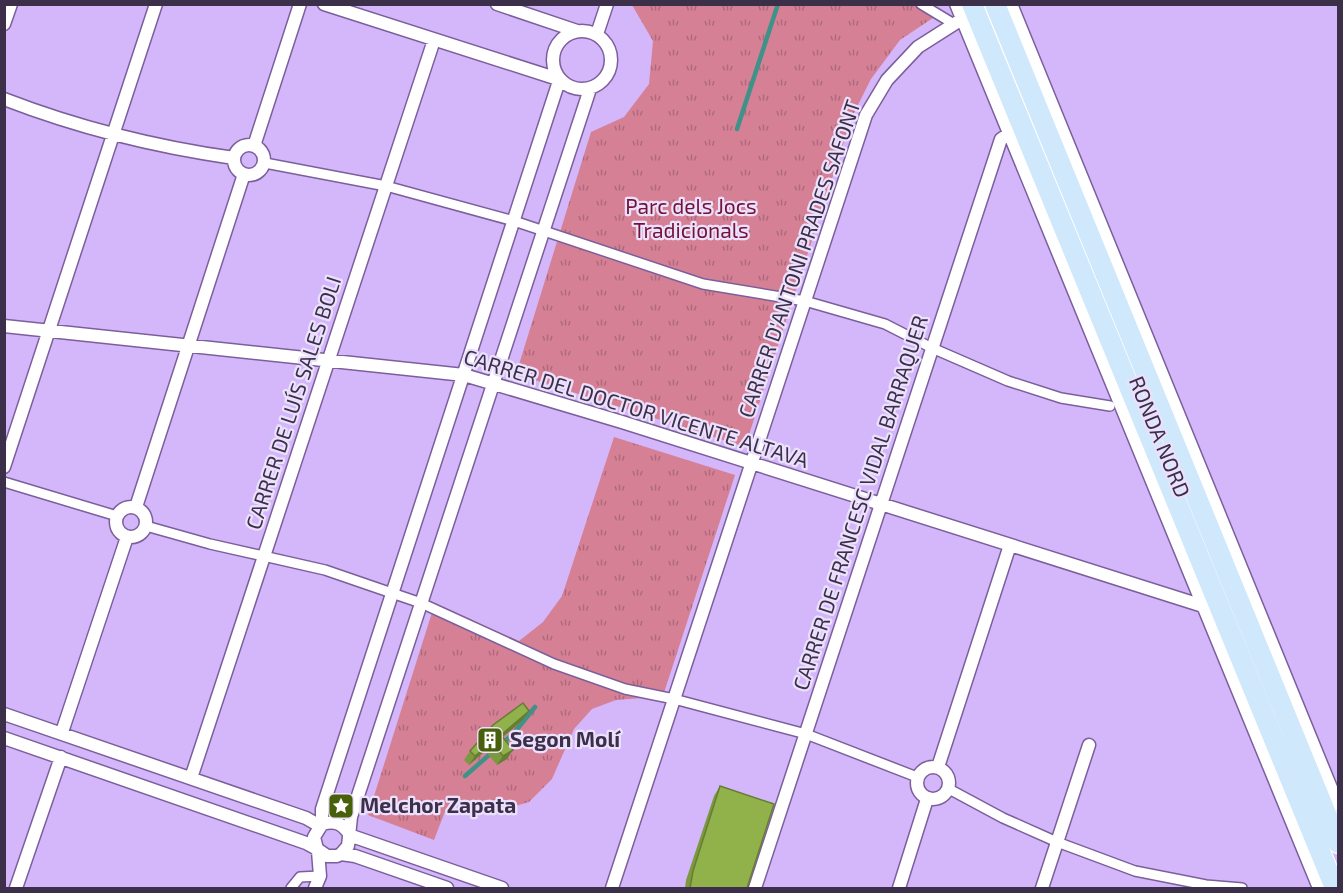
<svg xmlns="http://www.w3.org/2000/svg" width="1343" height="893" font-family="'Exo 2',sans-serif">
	<defs>
		<pattern id="park-tufts" width="24" height="20" patternUnits="userSpaceOnUse" patternTransform="scale(1.5)"><rect width="24" height="20" fill="#d68095"/><path d="M3 7l-1-3M5 7V3M7 7l1-3M15 17l-1-3M17 17v-4M19 17l1-3" fill="none" stroke="#af697c"/></pattern>
	</defs>
	<rect width="100%" height="100%" fill="#d4b7fa"/>
	<!-- park -->
	<path fill="url(#park-tufts)" d="M632,5H930L936,16L900,40L871,79L852,117L745,447L516,374L591,132L624,117L649,84L653,41Z
		M614,437L735,475L661,702L642,698L616,700L592,709L574,729L552,779L529,802L505,809L481,811L458,803L446,809L434,840L368,815L435,603L519,641L543,622L562,596Z"/>
	<g fill="none" stroke-linecap="round" stroke-linejoin="round">
		<!-- stream -->
		<path stroke="#3f9288" stroke-width="4.5" d="M737,129L778,4
			M502,744L514,733L535,707
			M465,776L489,755"/>
		<defs>
			<path id="pedestrian" d="M921,4L954,24
				M265,163L386,186L514,221L703,284L805,301L885,324L932,348L1008,381L1061,398L1110,406
				M4,482L117,516
				M146,526L210,544L325,570L421,603L554,664L625,689L674,699L806,734L917,777
				M949,789L1003,818L1057,842L1135,871L1206,885L1242,888
				M291,888L300,877L320,876"/>
			<path id="minor" d="M324,4L558,79
				M497,4L577,31
				M956,4L1319,888
				M1011,4L1338,805
				M4,24L11,4
				M553 60a29 29 0 1 1 58 0a29 29 0 1 1-58 0Z
				M597,34L607,4
				M4,99C79,128 156,147 234,158
				M234 160a15 15 0 1 1 30 0a15 15 0 1 1-30 0Z
				M254,146L300,4
				M4,326L464,375L622,422L1203,606
				M4,467L156,4
				M136,507L244,174
				M116 522a15 15 0 1 1 30 0a15 15 0 1 1-30 0Z
				M4,714L306,818L320,826
				M62,732L127,537
				M4,738L306,843L317,849
				M938,767L1010,545
				M917 783a16 16 0 1 1 32 0a16 16 0 1 1-32 0Z
				M191,778L434,40
				M322,824V809L559,81
				M348,832C340,822 334,821 322,824L314,837L317,849L327,856H337L341,854L348,846L351,817L590,89
				M349,835L502,888
				M341,854L355,856L447,888
				M16,888L61,757
				M315,888L320,876L318,851
				M612,888L866,115L887,80L918,47L962,19
				M755,888L1001,139L1009,134
				M899,888L927,799
				M1042,888L1089,745"/>
			<path id="primary" d="M972,4L1335,888
				M995,4L1338,843"/>
		</defs>
		<!-- pedestrian casing -->
		<use href="#pedestrian" stroke="#7b5f9b" stroke-width="12"/>
		<!-- minor casing -->
		<use href="#minor" stroke="#7b5f9b" stroke-width="15"/>
		<!-- primary casing -->
		<use href="#primary" stroke="#fff" stroke-width="22"/>
		<!-- pedestrian -->
		<use href="#pedestrian" stroke="#fff" stroke-width="9"/>
		<!-- minor -->
		<use href="#minor" stroke="#fff" stroke-width="12"/>
		<!-- primary -->
		<use href="#primary" stroke="#d0e8fc" stroke-width="20"/>
	</g>
	<!-- wall -->
	<path fill="#7d9940" d="M523,720L503,737L507,759L497,765L485,751L469,765L464,760L470,751Z
		M720,786L747,888H685L686,880L714,796Z"/>
	<!-- shaded-wall -->
	<path fill="#667d34" d="M529,711L523,720L494,744L501,735Z
		M492,742L485,751L469,765L475,756Z
		M513,750L507,759L497,765L503,756Z"/>
	<!-- building -->
	<path fill="#91b24a" stroke="#667d34" stroke-width="1.5" d="M523,703L529,711L501,735L513,750L503,756L492,742L475,756L470,751L493,725Z
		M720,786L774,804L747,888H690L693,871Z"/>
	<!-- icons -->
	<defs>
		<symbol id="building-square" viewBox="-11 -11 22 22"><rect x="-9" y="-9" width="18" height="18" rx="4" fill="#49600b" stroke="#ece1fc"/><path d="M-4-6H4V6H1V3H-1V6H-4ZM-2.5-4.3h1.7v1.8h-1.7ZM.8-4.3h1.7v1.8H.8ZM-2.5-1h1.7V.8h-1.7ZM.8-1h1.7V.8H.8Z" fill="#fff"/></symbol>
		<symbol id="sight-square" viewBox="-11 -11 22 22"><rect x="-9" y="-9" width="18" height="18" rx="4" fill="#49600b" stroke="#ece1fc"/><path d="M0-6L1.8-2.2L6-1.7L2.9 1.2L3.7 5.4L0 3.3L-3.7 5.4L-2.9 1.2L-6-1.7L-1.8-2.2Z" fill="#fff"/></symbol>
	</defs>
	<g fill-rule="evenodd">
		<use href="#building-square" x="475" y="725" width="30" height="30"/>
		<use href="#sight-square" x="326" y="791" width="30" height="30"/>
	</g>
	<g text-anchor="middle" stroke-width="4.5" stroke-linejoin="round" paint-order="stroke">
		<!-- park labels -->
		<g font-size="21" fill="#731237" stroke="#ece1fc">
			<text x="691" y="214">Parc dels Jocs<tspan x="691" dy="24">Tradicionals</tspan></text>
		</g>
		<!-- street labels -->
		<g font-size="21" fill="#3b2f4a" stroke="#ece1fc">
			<text transform="translate(800 259) rotate(-71)" y="7">CARRER D'ANTONI PRADES SAFONT</text>
			<text transform="translate(294 403) rotate(-72)" y="7">CARRER DE LUÍS SALES BOLI</text>
			<text transform="translate(636 409) rotate(17)" y="7">CARRER DEL DOCTOR VICENTE ALTAVA</text>
			<text transform="translate(1159 437) rotate(68)" y="7">RONDA NORD</text>
			<text transform="translate(861 503) rotate(-72)" y="7">CARRER DE FRANCESC VIDAL BARRAQUER</text>
		</g>
		<!-- poi labels -->
		<g font-size="21" font-weight="bold" fill="#3b2f4a" stroke="#ece1fc" text-anchor="start">
			<text x="510" y="747">Segon Molí</text>
			<text x="360" y="813">Melchor Zapata</text>
		</g>
	</g>
	<!-- border -->
	<rect width="1343" height="893" fill="none" stroke="#3b2f4a" stroke-width="12"/>
</svg>
